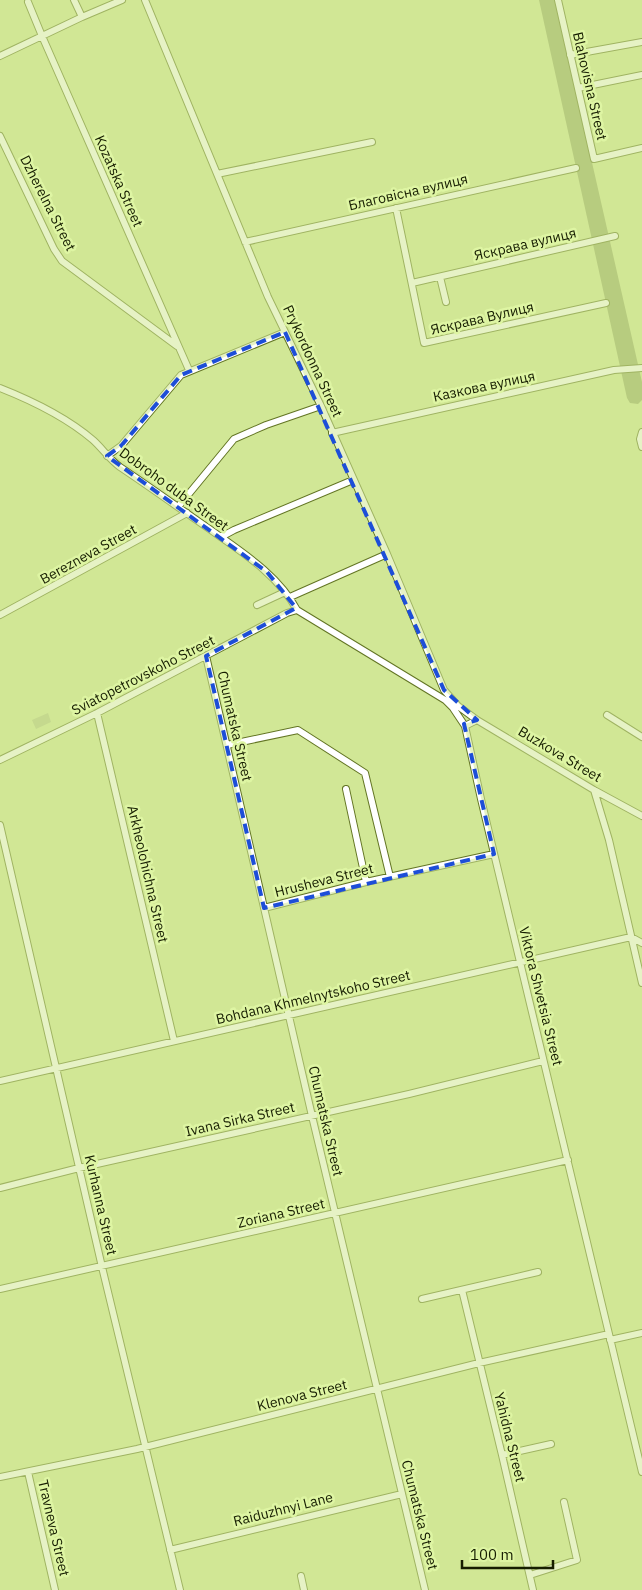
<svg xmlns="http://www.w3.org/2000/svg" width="642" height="1590" font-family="'IBM Plex Sans',sans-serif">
	<rect width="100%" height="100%" fill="#d1e796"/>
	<!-- green -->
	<path fill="#b5c785" d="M48,713L51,722L36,729L32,720Z"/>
	<!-- forest -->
	<path fill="#98aa64" d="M539,0H555L642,382V400L638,404L630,403L627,398Z"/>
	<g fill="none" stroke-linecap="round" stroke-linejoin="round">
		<defs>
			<path id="minor" d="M74,0L82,17
				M145,0L268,297L321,406L387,554L444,690L458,706L477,720
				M558,0L594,159L642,148
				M28,2L42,36L189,370
				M570,55L642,42
				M0,56L82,17L122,0
				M578,88L642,75
				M0,136L54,249L62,261L177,346
				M217,174L372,142
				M396,208L424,343L606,303
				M245,242L576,168
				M440,277L446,302
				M412,283L615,236
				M0,388C33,401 66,417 93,440C103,449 109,459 120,467C150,487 179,508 208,528C240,551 278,574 297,610
				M642,432L640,439L642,447
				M332,433L614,370L642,368
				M107,456L121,446L181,375L285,332
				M178,507L234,439L266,425L321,406
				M221,537L234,530L353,480
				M290,597L387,554
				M257,605L285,592
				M297,610L445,700L453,708L465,726L481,799L642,1472
				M0,615L187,513
				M206,656L312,1116L425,1590
				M97,713L174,1041
				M607,715L642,737
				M465,726L477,720L594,790L642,816
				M227,745L298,730L365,773L390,877
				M0,760L97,713L287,613L297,610
				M346,789L366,882
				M594,790L609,840L642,983
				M0,825L102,1267L180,1590
				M264,908L366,882L494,854
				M0,1081L631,937L642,943
				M0,1188L79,1168L409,1094L543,1061
				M0,1289L568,1160
				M462,1290L502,1455L533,1590
				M422,1299L538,1272
				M610,1340L642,1333
				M502,1455L551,1444
				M28,1472L55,1590
				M0,1477L137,1449L479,1363L609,1334
				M170,1550L402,1494
				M530,1575L577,1560L564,1502
				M301,1576L304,1590"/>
		</defs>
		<!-- minor casing -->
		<use href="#minor" stroke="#637524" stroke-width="8"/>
		<!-- minor -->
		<use href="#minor" stroke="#fff" stroke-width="6"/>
	</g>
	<!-- marked area -->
	<path d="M0 0H642V1590H0ZM285,332L444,690L477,720L464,724L494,854L264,908L206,656L296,608L267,572L107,456L121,446L181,375Z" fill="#d1e796" fill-opacity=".55" fill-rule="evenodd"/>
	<path fill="none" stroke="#1d4ed8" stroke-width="4" stroke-dasharray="10 6" stroke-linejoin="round" d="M285,332L444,690L477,720L464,724L494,854L264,908L206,656L296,608L267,572L107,456L121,446L181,375Z"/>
	<g text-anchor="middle" stroke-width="5" stroke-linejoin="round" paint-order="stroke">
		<!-- street labels -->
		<g font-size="14" fill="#161d00" stroke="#def5a3">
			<text transform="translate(590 86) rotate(77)" y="5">Blahovisna Street</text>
			<text transform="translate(119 181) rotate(66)" y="5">Kozatska Street</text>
			<text transform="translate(408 192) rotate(-13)" y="5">Благовісна вулиця</text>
			<text transform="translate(48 203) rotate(63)" y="5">Dzherelna Street</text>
			<text transform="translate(525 244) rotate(-13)" y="5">Яскрава вулиця</text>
			<text transform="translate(482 318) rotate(-13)" y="5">Яскрава Вулиця</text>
			<text transform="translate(313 361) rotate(65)" y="5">Prykordonna Street</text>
			<text transform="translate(484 386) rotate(-12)" y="5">Казкова вулиця</text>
			<text transform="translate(174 489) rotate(36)" y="5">Dobroho duba Street</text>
			<text transform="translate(88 554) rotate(-29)" y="5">Berezneva Street</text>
			<text transform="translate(143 675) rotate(-27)" y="5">Sviatopetrovskoho Street</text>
			<text transform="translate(235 726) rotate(77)" y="5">Chumatska Street</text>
			<text transform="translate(560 754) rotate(31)" y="5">Buzkova Street</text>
			<text transform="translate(148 874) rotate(77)" y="5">Arkheolohichna Street</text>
			<text transform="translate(324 880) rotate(-14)" y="5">Hrusheva Street</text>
			<text transform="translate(541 996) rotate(76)" y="5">Viktora Shvetsia Street</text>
			<text transform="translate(313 997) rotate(-13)" y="5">Bohdana Khmelnytskoho Street</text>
			<text transform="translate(240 1119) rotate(-13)" y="5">Ivana Sirka Street</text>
			<text transform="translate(326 1121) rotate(77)" y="5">Chumatska Street</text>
			<text transform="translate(101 1205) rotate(77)" y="5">Kurhanna Street</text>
			<text transform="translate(281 1213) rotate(-13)" y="5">Zoriana Street</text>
			<text transform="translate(302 1395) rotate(-14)" y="5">Klenova Street</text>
			<text transform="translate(510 1437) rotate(76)" y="5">Yahidna Street</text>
			<text transform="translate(283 1509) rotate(-14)" y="5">Raiduzhnyi Lane</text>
			<text transform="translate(420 1515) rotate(76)" y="5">Chumatska Street</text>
			<text transform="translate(54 1528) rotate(77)" y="5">Travneva Street</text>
		</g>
	</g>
	<!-- scale -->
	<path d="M462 1560v8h91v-8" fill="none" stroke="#161d00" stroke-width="2.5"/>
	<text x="470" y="1560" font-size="15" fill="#161d00" stroke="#def5a3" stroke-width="4" paint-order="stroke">100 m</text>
</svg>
